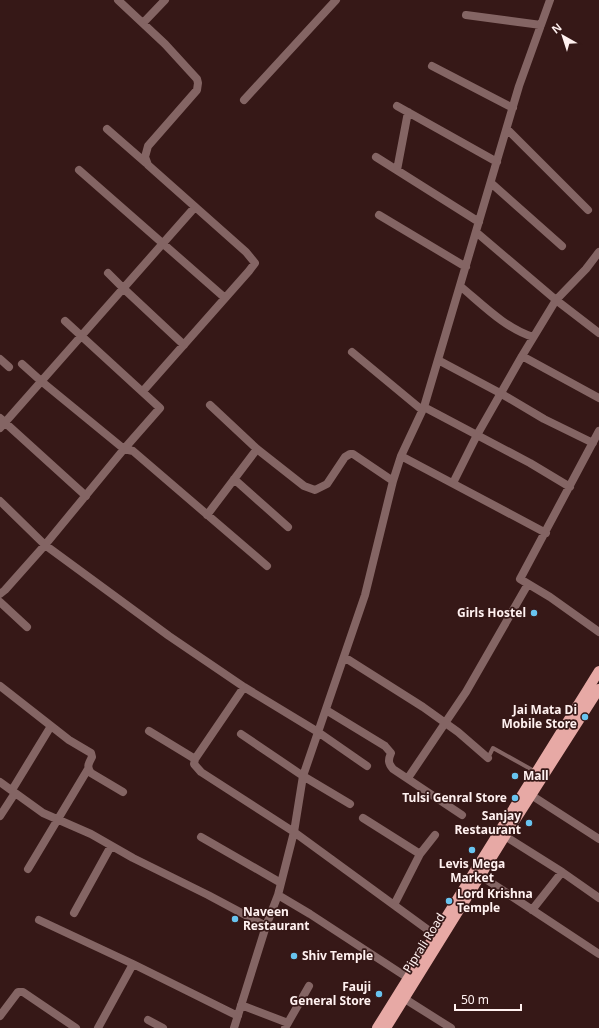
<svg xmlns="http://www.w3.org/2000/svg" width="599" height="1028" font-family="'Noto Sans',sans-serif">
	<rect width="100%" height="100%" fill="#361817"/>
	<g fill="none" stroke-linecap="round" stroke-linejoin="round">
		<!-- service -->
		<path stroke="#846564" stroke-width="4" d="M488,758L493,748L536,772"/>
		<!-- minor -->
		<path stroke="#846564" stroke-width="8" d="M118,0L165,44L197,79L198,83L197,90L148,146L145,157L148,165L246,252L255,263L249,271L143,391
			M466,15L541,25
			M143,23L165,0
			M432,66L513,108
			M244,100L336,0
			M397,106L497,162
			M107,129L146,163
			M507,129L588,210
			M376,157L479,222
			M79,170L225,298
			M397,170L408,112
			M491,183L562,246
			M379,215L466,267
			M476,232L556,300L599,333
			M599,252L586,269L556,300L522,356L599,398
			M108,273L123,288L184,345
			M460,286C483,305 505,328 533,337
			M65,321L160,408L124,449L133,451L267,566
			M352,352L422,410
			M0,359L9,367
			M438,360L500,393L544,419L593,443
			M210,405L257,449L304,486L315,490L327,484L345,457L350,454H353L393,481
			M424,407L530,463L570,487
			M0,418L86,496
			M0,428L195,207
			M599,431L520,579L550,597L599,632
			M401,456L546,533
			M234,479L288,527
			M453,483L477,435L522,356
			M0,501L45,545L169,636L244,687L318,732L367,766
			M207,515L257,449
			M0,594L5,590L45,545L124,449L41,381L22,364
			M0,602L27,627
			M344,657L423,707L458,732L488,758
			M0,686L69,740L91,753L92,757C89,763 86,766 91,773L123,792
			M244,687L195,759L194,764L201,772L294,832L435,935
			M326,710L385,746L391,753C388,760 388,763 393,769L462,815
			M149,731L195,759
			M241,734L303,776L350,804
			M408,778L466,692L528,584
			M0,782L43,813L91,834L133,858L208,895L266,926
			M12,790L51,726
			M531,795L599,839
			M0,816L15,793
			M363,818L420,854L394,905
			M505,836L562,872L599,898
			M201,837L281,883
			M420,854L435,835
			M28,869L88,769
			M481,876L599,954
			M278,895L310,914L408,978
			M532,910L562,872
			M74,913L111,846
			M39,920L133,964L98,1028
			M133,964L238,1016
			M405,999L451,1028
			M241,1005L288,1023
			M0,1016L18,992H23L76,1028
			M148,1020L163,1028
			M234,1028L266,926L278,895L294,832L303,776L365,595L393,481L401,456L424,407L519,86L550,0
			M285,1028L309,986"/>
		<!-- primary -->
		<path stroke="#e7a9a5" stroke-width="10" d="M377,1028L599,671
			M386,1028L505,836L599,689"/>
	</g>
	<!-- markers -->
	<g fill="#68c4f0" stroke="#361817" stroke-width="1.5">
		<circle cx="534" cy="613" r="4"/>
		<circle cx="585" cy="717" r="4"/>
		<circle cx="515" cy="776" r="4"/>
		<circle cx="515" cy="798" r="4"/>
		<circle cx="529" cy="823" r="4"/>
		<circle cx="472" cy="850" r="4"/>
		<circle cx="449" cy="901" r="4"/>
		<circle cx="235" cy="919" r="4"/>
		<circle cx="294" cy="956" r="4"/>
		<circle cx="379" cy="994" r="4"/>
	</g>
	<g text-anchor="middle" stroke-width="3.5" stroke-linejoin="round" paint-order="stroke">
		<!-- poi labels -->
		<g font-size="12" font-weight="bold" fill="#fff1f0" stroke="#361817" text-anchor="end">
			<text x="526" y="617">Girls Hostel</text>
			<text x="577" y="714">Jai Mata Di<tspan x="577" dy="14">Mobile Store</tspan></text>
			<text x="523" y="780" text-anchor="start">Mall</text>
			<text x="507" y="802">Tulsi Genral Store</text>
			<text x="521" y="820">Sanjay<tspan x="521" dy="14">Restaurant</tspan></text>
			<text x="472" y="868" text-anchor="middle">Levis Mega<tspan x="472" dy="14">Market</tspan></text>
			<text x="457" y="898" text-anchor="start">Lord Krishna<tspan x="457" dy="14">Temple</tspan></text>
			<text x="243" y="916" text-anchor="start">Naveen<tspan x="243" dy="14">Restaurant</tspan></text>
			<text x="302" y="960" text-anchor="start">Shiv Temple</text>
			<text x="371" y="991">Fauji<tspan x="371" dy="14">General Store</tspan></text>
		</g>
		<!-- street labels -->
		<g font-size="12" fill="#fff1f0" stroke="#361817">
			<text transform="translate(424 943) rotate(-58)" y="4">Piprali Road</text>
		</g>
	</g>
	<!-- north arrow -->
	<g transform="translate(563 36) rotate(321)" stroke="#361817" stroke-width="3" paint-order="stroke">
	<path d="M0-3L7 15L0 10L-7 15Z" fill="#fff1f0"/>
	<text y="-6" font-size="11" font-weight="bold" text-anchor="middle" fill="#fff1f0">N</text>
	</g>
	<!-- scale -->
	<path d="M455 1004v6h66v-6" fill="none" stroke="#fff1f0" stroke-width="2"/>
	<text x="461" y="1004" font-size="12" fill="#fff1f0" stroke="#361817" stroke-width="3" paint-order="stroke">50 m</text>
</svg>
